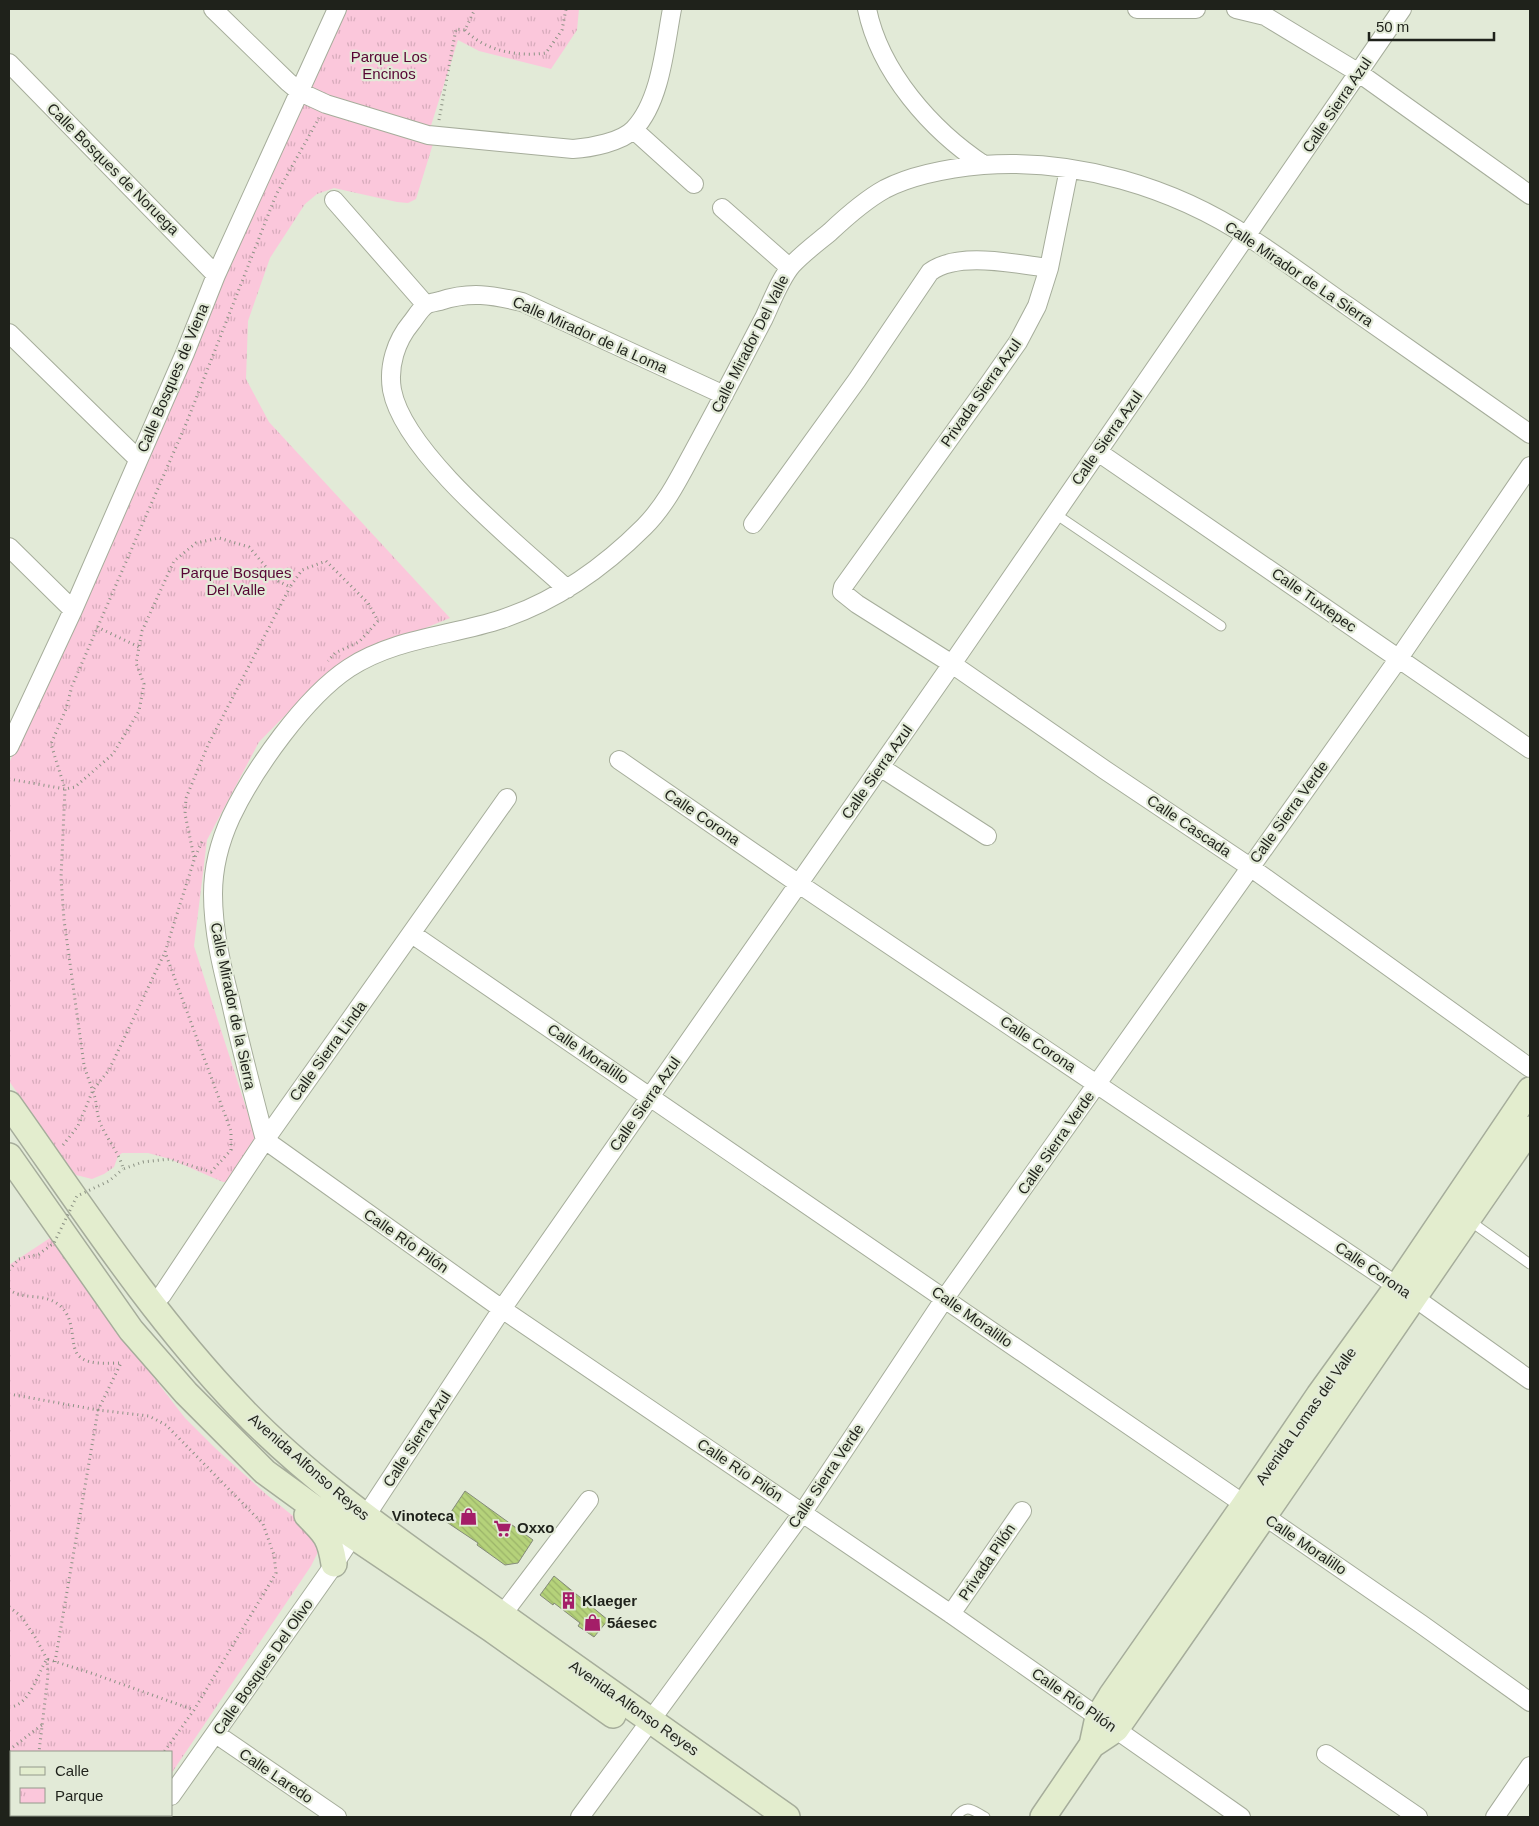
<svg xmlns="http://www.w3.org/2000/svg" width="1539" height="1826" font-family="Arial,sans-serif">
	<defs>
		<pattern id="park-tufts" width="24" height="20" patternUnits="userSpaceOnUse" patternTransform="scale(1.25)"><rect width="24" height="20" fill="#fbc7db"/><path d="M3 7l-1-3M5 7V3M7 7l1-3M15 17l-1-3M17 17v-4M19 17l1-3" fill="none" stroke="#d7abbb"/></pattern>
		<pattern id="building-back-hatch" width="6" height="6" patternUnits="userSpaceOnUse" patternTransform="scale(1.25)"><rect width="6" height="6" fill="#b5d27a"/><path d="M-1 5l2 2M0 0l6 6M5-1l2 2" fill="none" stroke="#9bb469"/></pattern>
	</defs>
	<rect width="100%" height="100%" fill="#e2ead7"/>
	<!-- park -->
	<path fill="url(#park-tufts)" d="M334,9H579L577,30L551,69L479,51L458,40L428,135L300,92Z
		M306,103L433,144L432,147L416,199L408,203L397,202L334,188L317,194L305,204L270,258L248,321L246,379L269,422L450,618L364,653L305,695L259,742L207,840L194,946L258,1145L238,1182H223L170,1159L148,1153H122L118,1156L114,1167L104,1174L92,1179L76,1175L69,1166L9,1081V763L47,684L190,354L301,108Z
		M50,1238L161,1387L185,1418L215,1448L267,1495L313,1532L318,1543L317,1554L311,1566L171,1774V1752H11V1815H142L141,1817H9V1265Z"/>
	<!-- building -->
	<path fill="url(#building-back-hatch)" stroke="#848a7a" d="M465,1491L533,1540L518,1563L505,1565L477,1545L478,1543L445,1521Z
		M554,1576L608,1620L594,1637L578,1626L580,1623L554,1603L553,1605L540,1595Z"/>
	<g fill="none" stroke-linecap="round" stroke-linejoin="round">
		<defs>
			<path id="lane" d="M1054,513L1221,626
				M1470,1221L1530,1264
				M956,1817C967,1803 972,1810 985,1817"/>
			<path id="street" d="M213,9L288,82L300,92L326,104L428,135L573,149C590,148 622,142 634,129C661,101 665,45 672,9
				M867,9C880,72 931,130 984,165
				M1137,9H1196
				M1236,9L1265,16L1359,73L1530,195
				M9,63L216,275
				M634,130L694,184
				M1069,169L1049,268L1037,306L1018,342L988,385L843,587L842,592L857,604L952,664L1105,770L1250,867L1530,1068
				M334,200L426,305
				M722,208L789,267
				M9,333L138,459
				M1098,452L1530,749
				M753,524L857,380L930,272C958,251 1015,264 1049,268
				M9,547L73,610
				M567,589C519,545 404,454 392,390C388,366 396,341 411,323C416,317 420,309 426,305C429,303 436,302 440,301C470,291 492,295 522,302L724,395
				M9,747L73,610L185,353L216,275L337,9
				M619,760L799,884L1422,1303L1530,1380
				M880,767L987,836
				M412,934L1235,1498L1273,1522L1421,1624L1530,1702
				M152,1305L162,1295L265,1140L507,798
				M951,1614L1022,1511
				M496,1623L589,1500
				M216,1734L337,1817
				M1326,1754L1418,1817
				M171,1796L331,1569L502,1309L952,664L1402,9
				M155,1817L157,1815
				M580,1817L803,1512L945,1298L1399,658L1530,466
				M1241,1817L951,1614L502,1309L265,1140C253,1094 241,1049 231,1003C222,968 213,931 213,894C213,867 220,841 231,817C254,769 305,697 349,668C395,638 451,636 502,619C556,601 604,567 644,527C668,503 682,472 698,443C721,401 742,360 764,318C772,301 780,279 792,265C803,253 818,242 830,232C847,216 865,200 885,189C914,174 951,168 983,165C1075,158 1173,187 1250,238C1284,260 1316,284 1349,307C1409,349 1470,392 1530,434
				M1495,1817L1530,1766"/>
			<path id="secondary" d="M9,1104C82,1207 151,1314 239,1406C309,1480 395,1538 477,1597C580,1671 684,1744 787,1817
				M9,1156L131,1330L186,1393L265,1472L353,1536L491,1629L613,1715
				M307,1515C326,1534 330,1538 334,1564
				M1092,1745L1098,1717L1111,1696L1245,1504L1319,1395L1397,1287L1530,1090
				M1043,1817L1092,1745L1116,1729L1130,1709C1265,1517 1396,1322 1530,1129"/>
		</defs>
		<!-- lane casing -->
		<use href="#lane" stroke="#a6ad9b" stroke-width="11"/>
		<!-- street casing -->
		<use href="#street" stroke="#a6ad9b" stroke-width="20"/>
		<!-- secondary casing -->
		<use href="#secondary" stroke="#a6ad9b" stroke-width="28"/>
		<!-- path -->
		<path stroke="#8c9284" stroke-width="3" stroke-dasharray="1 4" stroke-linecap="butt" d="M465,30C485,51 518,57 546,53L562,30L566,9
			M439,120L456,29L465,30L475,9
			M97,627L139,647
			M9,779L65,789L75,787L113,754L139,711L144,684L136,663L142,631L174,561L196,543L219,538L249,547L278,581L290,587L302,570L326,561L368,603L378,621L359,642L335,653L328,661
			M202,842L195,857L165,952L231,1131V1150L211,1172L170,1159L143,1162L123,1169C121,1156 107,1139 101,1125C97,1116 97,1107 95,1098C92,1087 87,1076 84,1065L64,920L61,878L65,789L51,744L66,709L72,686L186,424L276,195L319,118
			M194,857L185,814L186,798L208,745L290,587
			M63,1145L78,1126L93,1090L109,1070L165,952
			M9,1270L19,1259
			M9,1289C22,1301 44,1292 59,1305C78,1320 68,1347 80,1357C89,1365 109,1363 121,1363L98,1410L149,1416L166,1425L263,1524L274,1555L276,1573L194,1710L164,1752
			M9,1394L98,1410L55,1662
			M9,1607L21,1616L35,1637L47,1659L48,1675L39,1752
			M9,1707C30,1706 37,1674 47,1659L91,1673L194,1710
			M9,1750L42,1725
			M58,1815L61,1817
			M29,1817V1815
			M118,1817L120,1815"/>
		<!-- lane -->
		<use href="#lane" stroke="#fff" stroke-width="9"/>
		<!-- street -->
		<use href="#street" stroke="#fff" stroke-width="18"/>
		<!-- secondary -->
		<use href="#secondary" stroke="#e3edce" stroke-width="25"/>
		<!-- path-bridge -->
		<path stroke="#8c9284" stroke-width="3" stroke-dasharray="1 4" stroke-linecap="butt" d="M19,1259L39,1254L54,1243L77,1196L109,1181L123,1169"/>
	</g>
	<!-- icons -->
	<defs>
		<symbol id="shop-bare" viewBox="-9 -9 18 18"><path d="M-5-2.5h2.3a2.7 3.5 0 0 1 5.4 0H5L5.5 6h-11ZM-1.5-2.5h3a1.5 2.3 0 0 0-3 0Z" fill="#a41e68" stroke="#e2ead7" stroke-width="2.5" paint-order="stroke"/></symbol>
		<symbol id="supermarket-bare" viewBox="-9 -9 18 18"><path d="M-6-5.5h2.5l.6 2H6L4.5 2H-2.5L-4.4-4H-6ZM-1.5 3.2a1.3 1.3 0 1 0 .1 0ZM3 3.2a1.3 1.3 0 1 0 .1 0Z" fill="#a41e68" stroke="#e2ead7" stroke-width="2.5" paint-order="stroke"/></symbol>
		<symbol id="building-bare" viewBox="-9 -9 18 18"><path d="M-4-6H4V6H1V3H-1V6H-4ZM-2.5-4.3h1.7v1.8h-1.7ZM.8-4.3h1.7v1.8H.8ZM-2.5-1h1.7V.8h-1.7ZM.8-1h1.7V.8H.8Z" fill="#a41e68" stroke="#e2ead7" stroke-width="2.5" paint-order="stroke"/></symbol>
	</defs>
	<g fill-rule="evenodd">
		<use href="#shop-bare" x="456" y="1504" width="25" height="25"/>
		<use href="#supermarket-bare" x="490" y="1516" width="25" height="25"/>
		<use href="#building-bare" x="556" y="1588" width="25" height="25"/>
		<use href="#shop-bare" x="580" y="1610" width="25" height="25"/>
	</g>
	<g text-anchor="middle" stroke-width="4.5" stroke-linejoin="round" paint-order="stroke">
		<!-- park labels -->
		<g font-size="15" fill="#570534" stroke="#e2ead7">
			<text x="389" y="62">Parque Los<tspan x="389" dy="17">Encinos</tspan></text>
			<text x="236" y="578">Parque Bosques<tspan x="236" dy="17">Del Valle</tspan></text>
		</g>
		<!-- street labels -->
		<g font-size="15" fill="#1f221b" stroke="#e2ead7">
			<text transform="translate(1337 105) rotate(-56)" y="5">Calle Sierra Azul</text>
			<text transform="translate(113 169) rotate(45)" y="5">Calle Bosques de Noruega</text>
			<text transform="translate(1299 274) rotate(34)" y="5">Calle Mirador de La Sierra</text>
			<text transform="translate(590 335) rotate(24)" y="5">Calle Mirador de la Loma</text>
			<text transform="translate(750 344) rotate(-63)" y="5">Calle Mirador Del Valle</text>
			<text transform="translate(173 378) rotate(-67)" y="5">Calle Bosques de Viena</text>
			<text transform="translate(981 393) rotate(-55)" y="5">Privada Sierra Azul</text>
			<text transform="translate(1107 438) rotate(-55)" y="5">Calle Sierra Azul</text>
			<text transform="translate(1314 600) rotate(35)" y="5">Calle Tuxtepec</text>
			<text transform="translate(877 772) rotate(-55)" y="5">Calle Sierra Azul</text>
			<text transform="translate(1289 812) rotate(-54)" y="5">Calle Sierra Verde</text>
			<text transform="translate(702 817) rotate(34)" y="5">Calle Corona</text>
			<text transform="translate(1189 826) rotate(34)" y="5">Calle Cascada</text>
			<text transform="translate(233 1006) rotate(78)" y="5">Calle Mirador de la Sierra</text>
			<text transform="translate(1038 1044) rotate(34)" y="5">Calle Corona</text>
			<text transform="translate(328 1051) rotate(-54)" y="5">Calle Sierra Linda</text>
			<text transform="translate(588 1054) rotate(34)" y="5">Calle Moralillo</text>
			<text transform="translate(645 1104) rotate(-55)" y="5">Calle Sierra Azul</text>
			<text transform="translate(1056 1143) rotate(-55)" y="5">Calle Sierra Verde</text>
			<text transform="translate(406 1241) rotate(35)" y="5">Calle Río Pilón</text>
			<text transform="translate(1373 1270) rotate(34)" y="5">Calle Corona</text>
			<text transform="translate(972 1317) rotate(35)" y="5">Calle Moralillo</text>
			<text transform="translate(1306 1416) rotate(-55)" y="5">Avenida Lomas del Valle</text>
			<text transform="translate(417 1439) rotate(-57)" y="5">Calle Sierra Azul</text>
			<text transform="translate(309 1467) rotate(41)" y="5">Avenida Alfonso Reyes</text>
			<text transform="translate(740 1470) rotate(34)" y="5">Calle Río Pilón</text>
			<text transform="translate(826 1476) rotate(-56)" y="5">Calle Sierra Verde</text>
			<text transform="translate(1306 1545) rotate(34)" y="5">Calle Moralillo</text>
			<text transform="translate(987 1562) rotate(-56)" y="5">Privada Pilón</text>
			<text transform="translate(263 1667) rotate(-55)" y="5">Calle Bosques Del Olivo</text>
			<text transform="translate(1074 1700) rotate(35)" y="5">Calle Río Pilón</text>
			<text transform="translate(634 1708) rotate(35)" y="5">Avenida Alfonso Reyes</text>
			<text transform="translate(276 1776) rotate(34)" y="5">Calle Laredo</text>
		</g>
		<!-- poi labels -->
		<g font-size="15" font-weight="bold" fill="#1f221b" stroke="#e2ead7" text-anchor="start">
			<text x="454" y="1521" text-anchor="end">Vinoteca</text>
			<text x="517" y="1533">Oxxo</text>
			<text x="582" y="1606">Klaeger</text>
			<text x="607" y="1628">5áesec</text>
		</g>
	</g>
	<!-- border -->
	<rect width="1539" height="1826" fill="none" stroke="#1f221b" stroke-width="20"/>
	<!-- legend -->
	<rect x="10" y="1751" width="162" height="65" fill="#e2ead7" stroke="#949a8c"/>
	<rect x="20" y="1767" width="25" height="8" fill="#e3edce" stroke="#949a8c"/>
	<text x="55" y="1776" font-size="15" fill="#1f221b">Calle</text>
	<rect x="20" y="1788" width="25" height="15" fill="url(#park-tufts)" stroke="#949a8c"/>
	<text x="55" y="1801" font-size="15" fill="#1f221b">Parque</text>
	<!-- scale -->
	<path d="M1369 32v8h125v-8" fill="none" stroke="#1f221b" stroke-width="2.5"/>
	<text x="1376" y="32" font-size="15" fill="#1f221b" stroke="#e2ead7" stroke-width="4" paint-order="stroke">50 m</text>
</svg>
